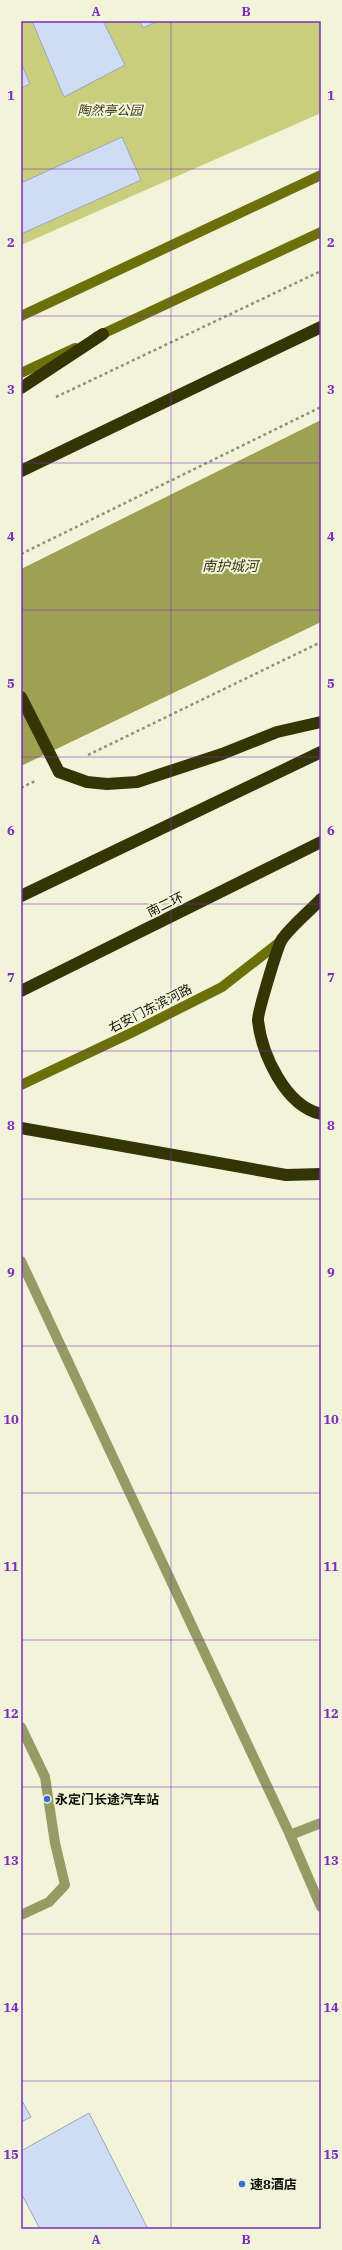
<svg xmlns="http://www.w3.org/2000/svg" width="342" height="2250" font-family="'IBM Plex Serif','Noto Sans SC',serif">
	<rect width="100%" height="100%" fill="#f1f4d9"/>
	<!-- green -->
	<path fill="#c9ce7d" d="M21,21H321V113L21,245Z"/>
	<!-- water -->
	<path fill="#9da151" d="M321,420V622L21,766V569Z"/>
	<!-- building -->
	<path fill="#d0dcf3" stroke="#9ba7bd" d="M32,21H103L125,65L64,97Z
		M140,21H158L143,28Z
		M21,63L30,84L21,88Z
		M122,137L141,180L21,234V183Z
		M21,2099L31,2117L21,2122Z
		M89,2113L148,2229H40L21,2193V2151Z"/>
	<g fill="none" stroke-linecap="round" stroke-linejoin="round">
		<!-- path -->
		<path stroke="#8f917e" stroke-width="2.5" stroke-dasharray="3 3" stroke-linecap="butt" d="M56,397L321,271
			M21,554L321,407
			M88,755L321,642
			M21,788L37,780"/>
		<!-- lane -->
		<path stroke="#969a64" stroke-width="10" d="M21,1727L45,1777L55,1843L65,1885L49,1902L21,1915
			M290,1835L321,1823"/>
		<!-- street -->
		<path stroke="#969a64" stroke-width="10" d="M21,1261L290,1835L321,1907"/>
		<!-- secondary -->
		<path stroke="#6c6f0a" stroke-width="10" d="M21,316L321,175
			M96,337L321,232
			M21,373L75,348
			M21,1085L133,1032L222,987L281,941"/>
		<!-- highway -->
		<path stroke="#333504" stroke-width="12" d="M21,388L103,334
			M21,471L321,327
			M59,772L87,782L107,784L137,782L222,754L277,732L321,722
			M21,896L321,752
			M321,899C311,910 288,929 281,941C277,949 257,1014 258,1021C262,1054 285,1106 321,1114
			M21,991L321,842
			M21,1128L286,1175L321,1174"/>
		<!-- highway-bridge -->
		<path stroke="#333504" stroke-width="12" d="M21,697L59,772"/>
	</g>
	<!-- grid -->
	<path fill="none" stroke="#7b2cbf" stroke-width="1" stroke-opacity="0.55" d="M171,21V2229M21,169H321M21,316H321M21,463H321M21,610H321M21,757H321M21,904H321M21,1051H321M21,1199H321M21,1346H321M21,1493H321M21,1640H321M21,1787H321M21,1934H321M21,2081H321"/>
	<!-- markers -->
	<g fill="#386cdb" stroke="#f1f4d9" stroke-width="1.5">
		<circle cx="47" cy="1799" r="4"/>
		<circle cx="242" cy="2184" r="4"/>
	</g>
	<g text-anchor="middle" stroke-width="4" stroke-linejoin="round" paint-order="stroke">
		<!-- park labels -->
		<g font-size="13" font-style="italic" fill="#3b3d1a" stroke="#f1f4d9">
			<text x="110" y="115">陶然亭公园</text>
		</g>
		<!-- street labels -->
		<g font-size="13" fill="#101108" stroke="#f1f4d9">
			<text transform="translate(165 904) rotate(-26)" y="5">南二环</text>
			<text transform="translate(150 1008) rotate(-27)" y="5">右安门东滨河路</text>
		</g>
		<!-- poi labels -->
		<g font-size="13" font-weight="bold" fill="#101108" stroke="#f1f4d9" text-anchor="start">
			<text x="55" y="1804">永定门长途汽车站</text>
			<text x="250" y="2189">速8酒店</text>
		</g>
		<!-- water labels -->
		<g font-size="14" font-style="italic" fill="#353613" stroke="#f1f4d9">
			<text x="230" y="571">南护城河</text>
		</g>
	</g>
	<!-- border -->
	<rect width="342" height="2250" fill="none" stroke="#f1f4d9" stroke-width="44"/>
	<rect x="22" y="22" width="298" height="2206" fill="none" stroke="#7b2cbf" stroke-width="1.5"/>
	<g font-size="13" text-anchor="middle" font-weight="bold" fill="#7b2cbf">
		<text x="96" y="16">A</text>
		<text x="246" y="16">B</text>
		<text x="11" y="100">1</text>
		<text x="331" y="100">1</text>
		<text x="11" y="247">2</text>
		<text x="331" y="247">2</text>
		<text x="11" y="394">3</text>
		<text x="331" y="394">3</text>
		<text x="11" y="541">4</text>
		<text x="331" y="541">4</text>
		<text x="11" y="688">5</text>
		<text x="331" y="688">5</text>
		<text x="11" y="835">6</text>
		<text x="331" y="835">6</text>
		<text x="11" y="982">7</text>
		<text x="331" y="982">7</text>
		<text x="11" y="1130">8</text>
		<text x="331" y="1130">8</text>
		<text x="11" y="1277">9</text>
		<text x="331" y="1277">9</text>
		<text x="11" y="1424">10</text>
		<text x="331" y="1424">10</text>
		<text x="11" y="1571">11</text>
		<text x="331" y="1571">11</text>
		<text x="11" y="1718">12</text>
		<text x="331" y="1718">12</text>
		<text x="11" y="1865">13</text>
		<text x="331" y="1865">13</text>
		<text x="11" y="2012">14</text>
		<text x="331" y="2012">14</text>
		<text x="11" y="2159">15</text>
		<text x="331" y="2159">15</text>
		<text x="96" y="2244">A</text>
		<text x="246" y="2244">B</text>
	</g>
</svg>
